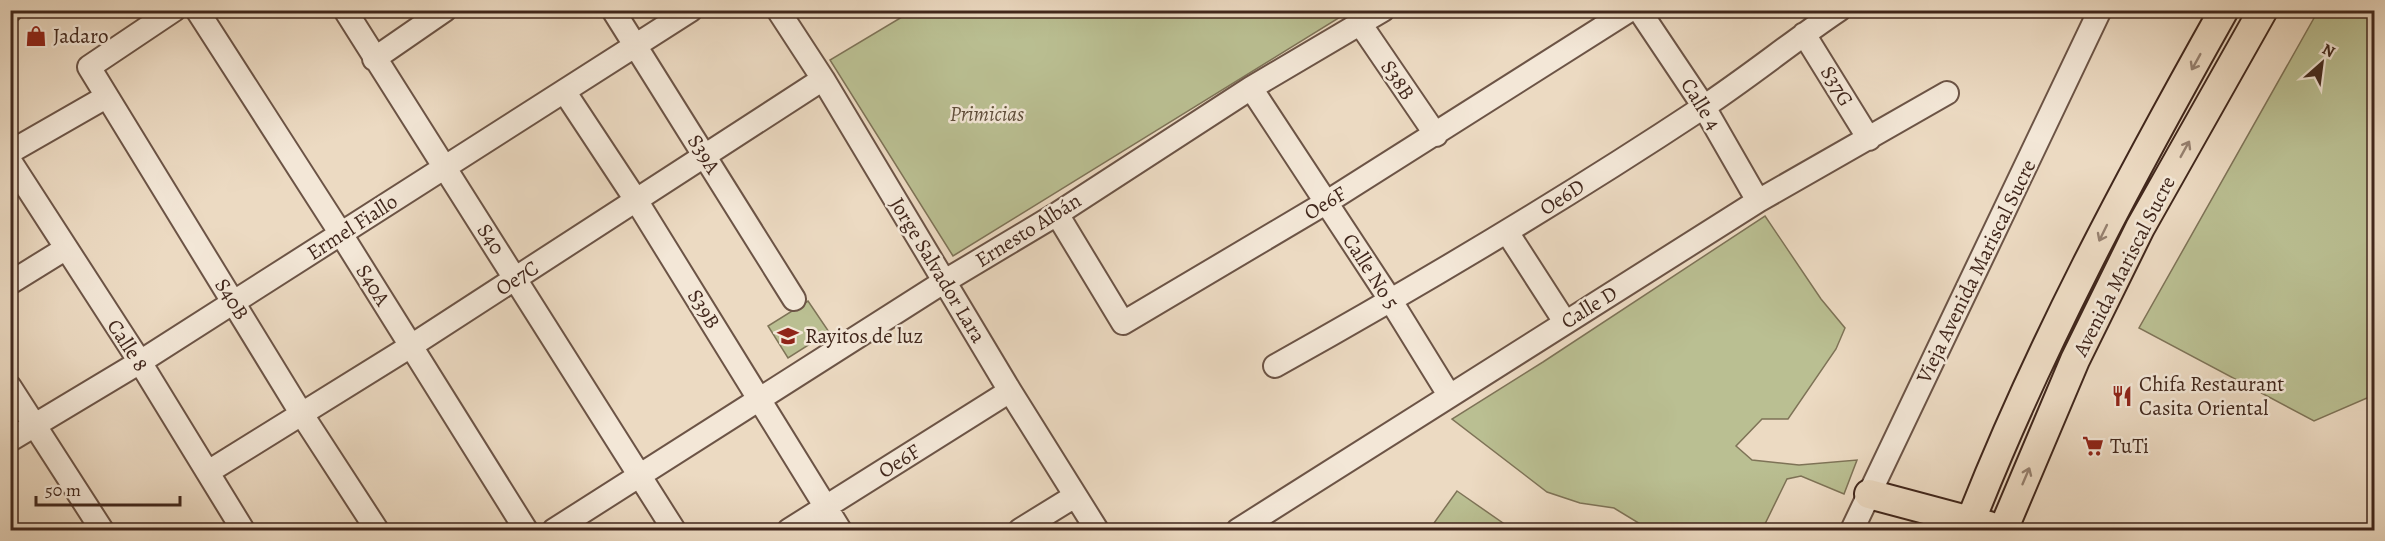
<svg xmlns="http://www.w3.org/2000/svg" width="2385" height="541" font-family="Alegreya,serif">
	<rect width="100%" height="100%" fill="#ecdac2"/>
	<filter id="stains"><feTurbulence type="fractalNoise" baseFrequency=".00333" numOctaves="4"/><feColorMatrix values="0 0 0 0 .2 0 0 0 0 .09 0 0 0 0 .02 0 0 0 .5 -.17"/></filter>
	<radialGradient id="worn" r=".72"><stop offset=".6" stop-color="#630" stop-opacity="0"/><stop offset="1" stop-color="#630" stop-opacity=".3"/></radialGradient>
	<!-- green -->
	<path fill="#babf92" stroke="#7e7357" stroke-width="1.5" d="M912,11V10L1350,11L953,256L830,60Z
		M2318,11H2374V395L2314,421L2139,328Z
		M1765,216L1821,299L1845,328L1836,349L1788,419H1762L1736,446L1752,460L1799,465L1857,460L1844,494L1801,476L1787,479L1762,530H1650L1614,508L1580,503L1547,492L1452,419L1543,362Z
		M808,301L829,332L788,358L768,326Z
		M1457,491L1513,530H1429Z"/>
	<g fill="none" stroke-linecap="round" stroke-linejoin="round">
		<defs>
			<path id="minor" d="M174,10L89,67L301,413L377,530
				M197,10L341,234L526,530
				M345,10L674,530
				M613,10L794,299
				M778,10L823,79L1010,391L1097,530
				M1639,10L1704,107L1758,201
				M10,11L11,10
				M1361,25L1436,135
				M1804,34L1869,139
				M374,59L445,10
				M1251,88L1391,301L1449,395
				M564,91L636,200L840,530
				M10,152L106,97
				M10,161L140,362L243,530
				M1057,214L1123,323L1327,202L1630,10
				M1507,232L1565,322
				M10,283L65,249
				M1275,366C1420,285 1563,200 1702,108C1749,77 1793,41 1839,10
				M10,387L102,530
				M10,440L140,362L691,10
				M208,472L411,346L823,79
				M554,530L945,281L1057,214L1251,88L1383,10
				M789,530L1010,391
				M1020,530L1075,496
				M1238,530L1758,201L1947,93
				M1852,530L2100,10"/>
			<path id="major" d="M1869,494L1989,526
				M1967,530C2037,350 2129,179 2224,10
				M2003,530L2075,360L2140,228L2263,10"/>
		</defs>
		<!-- minor casing -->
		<use href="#minor" stroke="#6c5446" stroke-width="26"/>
		<!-- major casing -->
		<use href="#major" stroke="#41271c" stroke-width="32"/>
		<!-- minor -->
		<use href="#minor" stroke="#f3e7d7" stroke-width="22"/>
		<!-- major -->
		<use href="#major" stroke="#ecdac2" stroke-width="28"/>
	</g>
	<!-- one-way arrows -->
	<defs><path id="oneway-shaft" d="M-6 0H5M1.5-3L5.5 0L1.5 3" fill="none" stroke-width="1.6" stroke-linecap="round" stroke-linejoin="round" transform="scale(1.5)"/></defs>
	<g stroke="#96806f">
		<use href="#oneway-shaft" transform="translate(2196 62) rotate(119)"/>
		<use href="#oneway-shaft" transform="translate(2185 149) rotate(-61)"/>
		<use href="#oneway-shaft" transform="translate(2103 233) rotate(116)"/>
		<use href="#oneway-shaft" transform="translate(2026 476) rotate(-67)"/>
	</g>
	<!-- icons -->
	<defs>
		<symbol id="shop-bare" viewBox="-9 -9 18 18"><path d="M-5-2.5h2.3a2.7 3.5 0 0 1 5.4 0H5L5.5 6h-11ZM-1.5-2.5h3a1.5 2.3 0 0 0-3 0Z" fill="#8f2418" stroke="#f3e7d7" stroke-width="2.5" paint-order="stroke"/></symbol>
		<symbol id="school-bare" viewBox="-9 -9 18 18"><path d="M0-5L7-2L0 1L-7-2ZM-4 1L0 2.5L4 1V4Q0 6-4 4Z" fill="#8f2418" stroke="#f3e7d7" stroke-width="2.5" paint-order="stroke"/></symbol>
		<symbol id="restaurant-bare" viewBox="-9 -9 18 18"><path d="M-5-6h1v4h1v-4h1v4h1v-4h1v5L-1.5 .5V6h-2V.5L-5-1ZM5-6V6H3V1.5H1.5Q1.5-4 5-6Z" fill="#8f2418" stroke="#f3e7d7" stroke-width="2.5" paint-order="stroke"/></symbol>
		<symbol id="supermarket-bare" viewBox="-9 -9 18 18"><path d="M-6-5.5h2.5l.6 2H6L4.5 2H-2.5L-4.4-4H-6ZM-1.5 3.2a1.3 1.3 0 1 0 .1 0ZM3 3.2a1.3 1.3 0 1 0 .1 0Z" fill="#8f2418" stroke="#f3e7d7" stroke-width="2.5" paint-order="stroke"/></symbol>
	</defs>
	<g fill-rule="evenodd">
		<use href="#shop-bare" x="21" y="21" width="30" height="30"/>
		<use href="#school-bare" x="773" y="321" width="30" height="30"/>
		<use href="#restaurant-bare" x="2107" y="381" width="30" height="30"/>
		<use href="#supermarket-bare" x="2078" y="431" width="30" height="30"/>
	</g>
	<g text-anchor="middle" stroke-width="5" stroke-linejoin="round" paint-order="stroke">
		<!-- poi labels -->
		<g font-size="21" fill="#41271c" stroke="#f3e7d7" text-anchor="start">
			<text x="53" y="43">Jadaro</text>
			<text x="805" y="343">Rayitos de luz</text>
			<text x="2139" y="391">Chifa Restaurant<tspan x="2139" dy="24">Casita Oriental</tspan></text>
			<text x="2110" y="453">TuTi</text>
		</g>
		<!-- street labels -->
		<g font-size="21" fill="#41271c" stroke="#f3e7d7">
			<text transform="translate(1398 80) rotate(56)" y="7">S38B</text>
			<text transform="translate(1837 86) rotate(59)" y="7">S37G</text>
			<text transform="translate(1701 104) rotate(58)" y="7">Calle 4</text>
			<text transform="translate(704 154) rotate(58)" y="7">S39A</text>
			<text transform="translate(1562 197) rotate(-33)" y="7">Oe6D</text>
			<text transform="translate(1325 203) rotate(-31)" y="7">Oe6F</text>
			<text transform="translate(352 227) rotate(-33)" y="7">Ermel Fiallo</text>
			<text transform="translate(1028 230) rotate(-32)" y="7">Ernesto Albán</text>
			<text transform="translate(491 239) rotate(57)" y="7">S40</text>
			<text transform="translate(2124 266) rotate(-63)" y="7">Avenida Mariscal Sucre</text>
			<text transform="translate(938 270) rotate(59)" y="7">Jorge Salvador Lara</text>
			<text transform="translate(1371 271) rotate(57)" y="7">Calle No 5</text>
			<text transform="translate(1976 271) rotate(-64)" y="7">Vieja Avenida Mariscal Sucre</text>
			<text transform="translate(517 278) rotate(-33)" y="7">Oe7C</text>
			<text transform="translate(373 285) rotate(58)" y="7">S40A</text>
			<text transform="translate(232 299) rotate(58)" y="7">S40B</text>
			<text transform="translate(1589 307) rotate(-32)" y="7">Calle D</text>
			<text transform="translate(704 309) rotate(58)" y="7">S39B</text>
			<text transform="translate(128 345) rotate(57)" y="7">Calle 8</text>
			<text transform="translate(899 461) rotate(-32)" y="7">Oe6F</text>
		</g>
		<!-- park labels -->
		<g font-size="21" font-style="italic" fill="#5f4d3a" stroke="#f3e7d7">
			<text x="987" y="121">Primicias</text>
		</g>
	</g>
	<!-- margin -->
	<rect width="2385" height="541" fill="none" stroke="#ecdac2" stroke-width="36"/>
	<rect x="12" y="12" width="2361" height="517" fill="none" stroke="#41271c" stroke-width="3"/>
	<rect x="18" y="18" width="2349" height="505" fill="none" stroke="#41271c" stroke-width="1.5"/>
	<!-- north arrow -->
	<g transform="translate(2322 63) rotate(28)" stroke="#f3e7d7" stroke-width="4.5" paint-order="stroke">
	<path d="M0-4.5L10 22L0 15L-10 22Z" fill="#41271c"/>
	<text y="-9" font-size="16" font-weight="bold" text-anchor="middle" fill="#41271c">N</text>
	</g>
	<!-- scale -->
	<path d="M36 496v9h144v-9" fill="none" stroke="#41271c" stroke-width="3"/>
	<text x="45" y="496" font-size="18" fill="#41271c" stroke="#f3e7d7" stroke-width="4.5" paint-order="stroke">50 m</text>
	<rect width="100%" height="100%" filter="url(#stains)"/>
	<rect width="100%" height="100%" fill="url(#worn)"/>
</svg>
